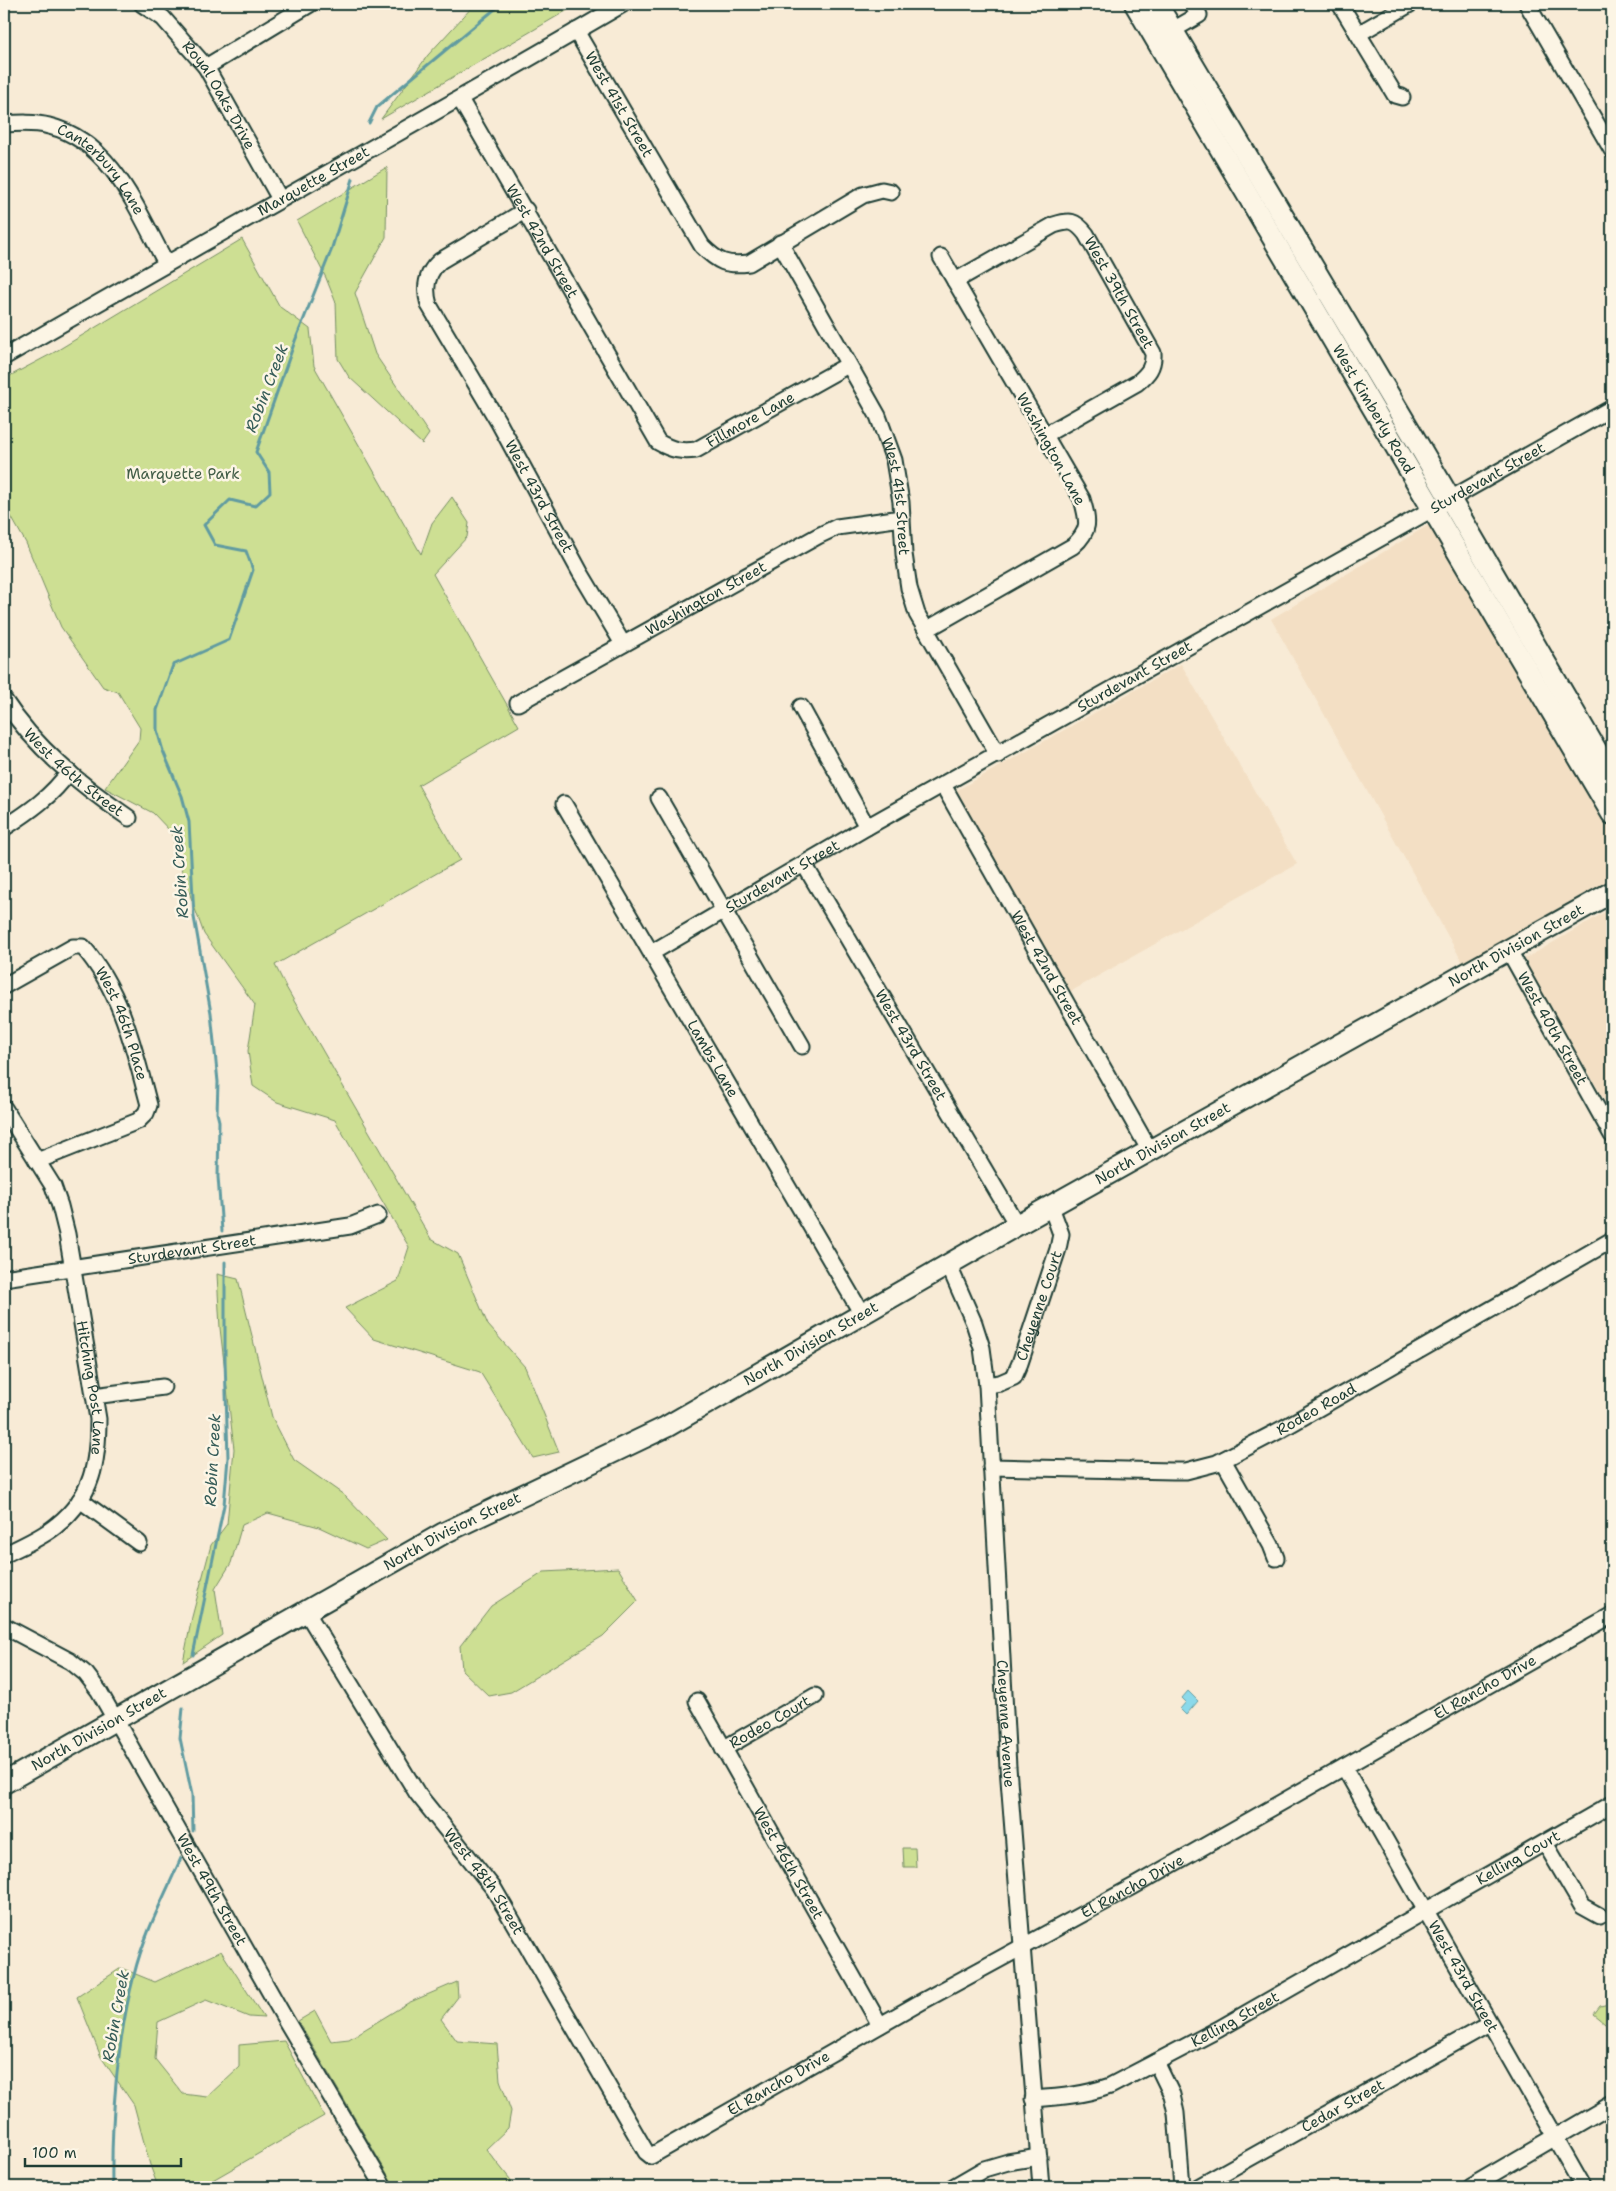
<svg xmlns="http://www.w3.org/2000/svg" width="1616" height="2191" font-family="'Shantell Sans',sans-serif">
	<rect width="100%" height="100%" fill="#f8ebd6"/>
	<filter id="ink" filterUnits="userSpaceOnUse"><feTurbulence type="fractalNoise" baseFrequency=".02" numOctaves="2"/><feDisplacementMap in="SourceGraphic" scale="10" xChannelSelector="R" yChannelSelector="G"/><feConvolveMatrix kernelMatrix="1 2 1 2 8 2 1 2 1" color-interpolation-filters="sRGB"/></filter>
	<g filter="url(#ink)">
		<!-- built -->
		<path fill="#f3dfc4" d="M1432,523L1612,827V878L1463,963L1271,619Z
			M1181,664L1297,864L1068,993L954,792Z
			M1612,908V1113L1523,960Z"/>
		<!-- green -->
		<path fill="#cddf93" stroke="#768e64" d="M475,4H578L381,119L428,55Z
			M387,167L386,237L355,293L375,354L429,434L422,444L349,377L338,359L336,303L326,278L297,221Z
			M242,239L280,307L310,329L314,366L421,554L432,523L452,497L469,523L467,537L433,574L519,726L418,785L460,860L275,965L286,987L431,1239L458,1254L488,1325L525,1367L559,1452L533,1458L480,1372L374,1339L345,1308L398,1281L409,1247L335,1120L277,1102L253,1086L248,1051L255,1005L204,934L184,878L171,832L153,813L105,788L139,740L140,728L118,692L103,687L61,627L26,543L4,504V379L53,353Z
			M217,1274L238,1279L272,1417L294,1460L344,1495L387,1540L366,1549L319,1527L268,1513L242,1525L231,1563L215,1589L222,1635L183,1662L192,1617L211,1545L227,1524L234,1449L220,1328Z
			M618,1568L638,1601L603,1636L511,1692L489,1696L462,1670L460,1646L491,1606L544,1572Z
			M903,1848H915L916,1867H904Z
			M221,1951L264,2018L249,2017L206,2000L158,2022L155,2059L183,2094L207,2097L239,2067V2045L284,2041L324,2116L211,2181L205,2187H158L150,2165L134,2105L101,2057L77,1997L121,1968L155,1982Z
			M457,1982L458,1997L441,2019L457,2041L497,2044L500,2080L511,2111L508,2128L486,2149L514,2184L509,2187H395L298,2021L315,2011L331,2041L349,2039L408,2003Z
			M1609,2004L1612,2007V2024L1610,2027L1594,2014L1600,2006Z"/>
		<!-- water -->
		<path fill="#8bd9ea" stroke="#609ba1" d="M1188,1691L1198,1701L1186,1715L1180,1709L1186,1702L1182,1698Z"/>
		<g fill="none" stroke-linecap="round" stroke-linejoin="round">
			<!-- stream -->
			<path stroke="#609ba1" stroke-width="3" d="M369,123L377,107L501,4
				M222,1231L218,1177L219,1121L217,1113L218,1082L211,1013L194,917L189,822L182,796L163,751L157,730V710L173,665L229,640L253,570L246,551L215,545L204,525L230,500L255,506L270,492L269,472L256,452L295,341L331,251L353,179
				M193,1655L224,1505L228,1458L225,1360V1262
				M183,1708L180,1738L192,1795L193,1831
				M112,2187C111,2120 117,2040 134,1975C144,1934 164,1897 181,1858"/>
			<defs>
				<g id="minor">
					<path id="s1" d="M142,4L163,18L206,67L280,199"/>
					<path d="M1340,4L1395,95L1402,97"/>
					<path d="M1527,4L1612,150"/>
					<path d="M1173,30L1199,15L1192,4"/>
					<path id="s2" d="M576,31L702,246C718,262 726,266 749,263L863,195L882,190L891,192"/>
					<path d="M1358,34L1410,4"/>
					<path d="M206,67L310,4"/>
					<path id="s3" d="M460,99L658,442C672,450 681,452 696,450L848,365"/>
					<path id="s4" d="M4,124C19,123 35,122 49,126C112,141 138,212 166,263"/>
					<path id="s5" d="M526,210L440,261C426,273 424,288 429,305L499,423L580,572L623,644"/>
					<path id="s6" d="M780,243L878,416L894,460L901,502L904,554L909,588L917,614L998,755"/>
					<path id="s7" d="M955,281L1054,225C1070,220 1075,220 1086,234L1153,353C1154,367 1148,374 1137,383L1045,435"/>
					<path id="s8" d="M4,357C210,238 418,124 623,4"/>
					<path d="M926,630L1073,546C1091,530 1088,521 1082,499L941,257"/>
					<path id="s9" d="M4,700C35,748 82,786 129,818"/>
					<path id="s10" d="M518,703L818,536L837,527L902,518"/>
					<path d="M801,707L867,827"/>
					<path id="s11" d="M943,785L1150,1151"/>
					<path d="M659,798L802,1046"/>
					<path id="s12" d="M564,804L862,1314"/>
					<path d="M4,828C29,812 52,796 69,772"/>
					<path id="s13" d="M804,864L1017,1225"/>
					<path id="s14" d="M658,949L867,827L1612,408"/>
					<path id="s15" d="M1508,949L1612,1135"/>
					<path id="s16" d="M4,986L73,947H83C122,992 134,1049 149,1105L146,1113L138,1121L37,1161"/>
					<path id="s17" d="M4,1108L53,1186L60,1206L67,1234L98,1419C98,1462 93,1496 57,1525C42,1538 21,1546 4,1555"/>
					<path id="s18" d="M949,1266L974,1323L982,1348L987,1385L1008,1767L1041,2187"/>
					<path id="s19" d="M4,1278L350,1226L378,1215"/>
					<path id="s20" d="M987,1385L1000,1383L1014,1377L1020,1363L1058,1249L1061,1234L1051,1207"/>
					<path d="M94,1396L163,1387"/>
					<path d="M1223,1460L1271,1545L1276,1558"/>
					<path id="s21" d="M991,1467L1173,1471H1186L1217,1463L1282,1429L1612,1240"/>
					<path d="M80,1500L139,1543"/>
					<path id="s22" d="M307,1613L417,1793L494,1889L646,2152L651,2156L921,2002L1134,1886L1612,1615"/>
					<path id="s23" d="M4,1626L70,1661L86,1674L99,1691L284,2017L384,2187"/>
					<path id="s24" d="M697,1701L880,2025"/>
					<path id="s25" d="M723,1749L815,1696"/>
					<path id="s26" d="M1344,1767L1583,2187"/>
					<path d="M1545,1843L1582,1906L1600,1916"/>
					<path d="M1156,2062L1172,2095L1176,2113L1182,2187"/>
					<path id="s27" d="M1033,2099C1060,2097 1085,2095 1110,2086L1219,2029L1612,1804"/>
					<path d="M953,2187L984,2169L1008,2162L1039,2157"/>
					<path id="s28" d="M1198,2187L1489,2024"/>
					<path d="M1470,2187L1612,2104"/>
				</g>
				<g id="major">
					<path id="s29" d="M1135,4L1612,814"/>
					<path d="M1157,4L1411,432L1612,777"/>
					<path id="s30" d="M4,1783L444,1533L666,1427L1017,1225L1612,892"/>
				</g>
			</defs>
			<!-- minor casing -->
			<use href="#minor" stroke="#1f3d34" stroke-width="19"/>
			<!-- major casing -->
			<use href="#major" stroke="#1f3d34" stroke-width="24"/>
			<!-- minor -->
			<use href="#minor" stroke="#fcf5e5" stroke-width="15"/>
			<!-- major -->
			<use href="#major" stroke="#fcf5e5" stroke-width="20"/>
		</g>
	</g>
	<g text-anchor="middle" stroke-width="5" stroke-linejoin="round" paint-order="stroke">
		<!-- street labels -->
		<g font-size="15" fill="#1f3d34" stroke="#fcf5e5">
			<text dy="5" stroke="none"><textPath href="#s1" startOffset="121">Royal Oaks Drive</textPath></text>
			<text dy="5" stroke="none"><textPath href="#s2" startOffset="85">West 41st Street</textPath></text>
			<text dy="5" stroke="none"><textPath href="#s4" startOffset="115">Canterbury Lane</textPath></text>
			<text dy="5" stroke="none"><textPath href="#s8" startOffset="356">Marquette Street</textPath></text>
			<text dy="5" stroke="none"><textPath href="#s3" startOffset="164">West 42nd Street</textPath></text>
			<text dy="5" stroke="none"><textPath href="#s7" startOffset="218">West 39th Street</textPath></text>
			<text dy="5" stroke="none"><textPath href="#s29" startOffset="470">West Kimberly Road</textPath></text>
			<text dy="5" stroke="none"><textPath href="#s3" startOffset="498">Fillmore Lane</textPath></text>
			<text transform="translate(1051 449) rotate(61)" y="5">Washington Lane</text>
			<text dy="5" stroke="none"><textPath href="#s14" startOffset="954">Sturdevant Street</textPath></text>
			<text dy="5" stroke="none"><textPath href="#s5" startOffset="369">West 43rd Street</textPath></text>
			<text dy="5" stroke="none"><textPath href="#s6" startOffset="282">West 41st Street</textPath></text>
			<text dy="5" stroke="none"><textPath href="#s10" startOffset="215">Washington Street</textPath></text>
			<text dy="5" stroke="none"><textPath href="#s14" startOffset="549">Sturdevant Street</textPath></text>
			<text dy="5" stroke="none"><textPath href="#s9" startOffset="101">West 46th Street</textPath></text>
			<text dy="5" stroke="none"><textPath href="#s14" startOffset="144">Sturdevant Street</textPath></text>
			<text dy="5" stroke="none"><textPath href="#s30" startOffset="1729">North Division Street</textPath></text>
			<text dy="5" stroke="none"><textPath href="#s11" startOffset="210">West 42nd Street</textPath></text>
			<text dy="5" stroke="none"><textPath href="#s16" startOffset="176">West 46th Place</textPath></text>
			<text dy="5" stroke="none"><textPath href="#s15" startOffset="91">West 40th Street</textPath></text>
			<text dy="5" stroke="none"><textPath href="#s13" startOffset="210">West 43rd Street</textPath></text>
			<text dy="5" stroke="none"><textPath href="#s12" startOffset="295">Lambs Lane</textPath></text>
			<text dy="5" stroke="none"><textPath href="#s30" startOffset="1324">North Division Street</textPath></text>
			<text dy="5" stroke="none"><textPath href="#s19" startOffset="190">Sturdevant Street</textPath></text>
			<text dy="5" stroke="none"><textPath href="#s20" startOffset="104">Cheyenne Court</textPath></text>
			<text dy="5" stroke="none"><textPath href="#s30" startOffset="919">North Division Street</textPath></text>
			<text dy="5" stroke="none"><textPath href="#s17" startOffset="298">Hitching Post Lane</textPath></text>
			<text dy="5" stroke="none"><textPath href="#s21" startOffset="340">Rodeo Road</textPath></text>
			<text dy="5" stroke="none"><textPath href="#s30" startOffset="514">North Division Street</textPath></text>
			<text dy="5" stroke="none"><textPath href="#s22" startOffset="1601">El Rancho Drive</textPath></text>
			<text dy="5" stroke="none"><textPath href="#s25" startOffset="54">Rodeo Court</textPath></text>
			<text dy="5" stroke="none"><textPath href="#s18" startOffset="465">Cheyenne Avenue</textPath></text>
			<text dy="5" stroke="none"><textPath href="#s30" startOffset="109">North Division Street</textPath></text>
			<text dy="5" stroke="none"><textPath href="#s27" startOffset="546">Kelling Court</textPath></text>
			<text dy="5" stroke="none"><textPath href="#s24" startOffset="186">West 46th Street</textPath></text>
			<text dy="5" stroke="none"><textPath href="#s22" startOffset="322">West 48th Street</textPath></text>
			<text dy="5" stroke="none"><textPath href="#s22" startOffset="1196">El Rancho Drive</textPath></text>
			<text dy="5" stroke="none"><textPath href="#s23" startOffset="345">West 49th Street</textPath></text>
			<text dy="5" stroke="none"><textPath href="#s26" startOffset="241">West 43rd Street</textPath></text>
			<text dy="5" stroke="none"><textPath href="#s27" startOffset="220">Kelling Street</textPath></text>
			<text dy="5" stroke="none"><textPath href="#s22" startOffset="791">El Rancho Drive</textPath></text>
			<text dy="5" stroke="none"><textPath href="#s28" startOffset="166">Cedar Street</textPath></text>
		</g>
		<!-- park labels -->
		<g font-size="15" fill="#425d47" stroke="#fcf5e5">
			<text x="183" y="479">Marquette Park</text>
		</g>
		<!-- water labels -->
		<g font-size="16" font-style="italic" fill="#355c58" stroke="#fcf5e5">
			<text transform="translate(266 388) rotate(-69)" y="6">Robin Creek</text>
			<text transform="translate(179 872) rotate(-94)" y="6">Robin Creek</text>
			<text transform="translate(212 1460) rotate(-87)" y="6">Robin Creek</text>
			<text transform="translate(115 2016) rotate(-80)" y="6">Robin Creek</text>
		</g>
	</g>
	<!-- margin -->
	<rect width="1616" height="2191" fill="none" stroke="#fcf5e5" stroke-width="20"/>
	<rect x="10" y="10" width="1596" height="2171" fill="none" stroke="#1f3d34" stroke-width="2" filter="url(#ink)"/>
	<!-- scale -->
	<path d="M25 2158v8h156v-8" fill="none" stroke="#1f3d34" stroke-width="2.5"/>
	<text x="32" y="2158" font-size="15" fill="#1f3d34" stroke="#fcf5e5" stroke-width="4" paint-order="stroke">100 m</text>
</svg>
